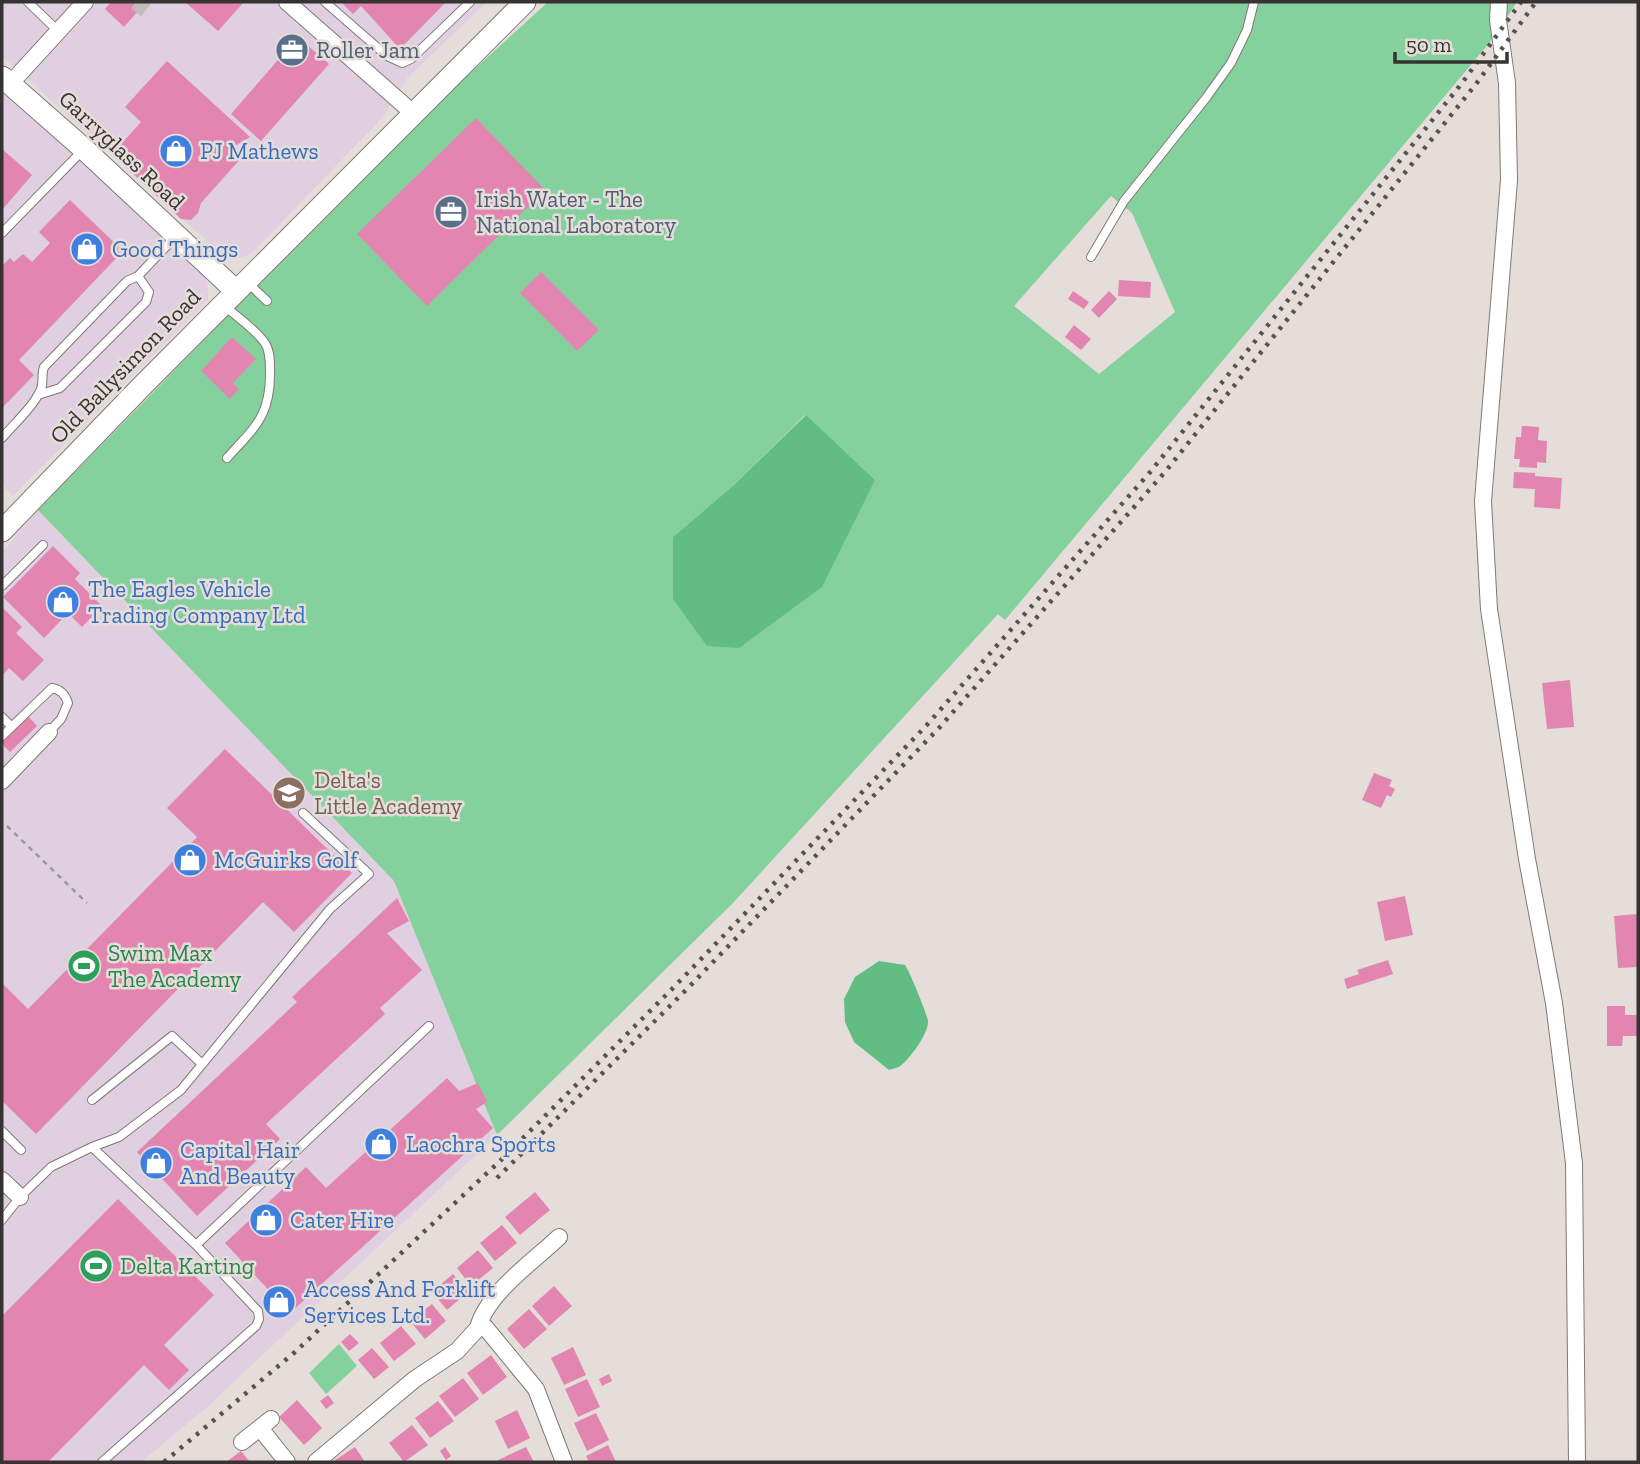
<svg xmlns="http://www.w3.org/2000/svg" width="1640" height="1464" font-family="'Zilla Slab',serif">
	<rect width="100%" height="100%" fill="#e5ddd9"/>
	<!-- commercial -->
	<path fill="#e0cfe0" d="M2,2H487L408,77L382,118L254,251L244,257L235,258L220,253L2,56Z
		M2,89L202,267L208,286V299L13,496L2,484Z
		M38,510L394,881L497,1135L206,1408L141,1462H2V552Z"/>
	<!-- green -->
	<path fill="#85d19d" fill-rule="evenodd" d="M548,2H1506V6L1510,2H1517L1490,42L1005,620L998,614L733,903L497,1135L394,881L38,510L423,116ZM1111,196L1132,213L1175,312L1099,374L1014,306ZM805,415L875,480L673,537L735,484Z
		M339,1344L357,1366L326,1394L309,1373Z"/>
	<!-- forest -->
	<path fill="#61bd81" d="M806,415L875,480L822,587L739,648L707,646L673,599V537L735,484Z
		M879,961L905,965C910,972 927,1014 928,1021C929,1033 909,1060 899,1067C899,1067 889,1070 889,1070L854,1042L845,1022L844,999L855,977Z"/>
	<!-- building -->
	<path fill="#e285b0" d="M111,2H146L124,27L105,9Z
		M185,2H244L218,31Z
		M341,2H446L400,49L361,6L353,14Z
		M298,37L329,64L261,141L231,114Z
		M167,61L250,137L233,147L242,157L201,203L198,213L191,220L181,219L112,154L141,122L125,107Z
		M476,118L545,190L427,306L357,234Z
		M2,149L32,175L2,210Z
		M70,200L123,251L19,360L34,375L2,408V266L10,258L14,262L23,254L32,262L50,243L39,232Z
		M541,272L599,330L577,351L520,293Z
		M1119,280L1151,282L1150,298L1118,296Z
		M1073,291L1089,302L1084,309L1068,299Z
		M1109,291L1117,299L1099,318L1091,310Z
		M1074,325L1091,339L1081,350L1065,337Z
		M232,337L256,359L233,383L239,389L230,399L201,371Z
		M1522,426L1539,427L1538,440L1547,441L1546,463L1537,462V468L1519,467L1520,459H1514L1516,437H1521Z
		M1514,472L1535,473V476L1562,478L1560,509L1534,507L1535,489L1513,488Z
		M53,546L80,573L75,579L102,606L82,627L68,613L44,638L3,597Z
		M2,607L22,627L16,633L44,660L23,681L9,668L2,676Z
		M1570,680L1574,727L1547,729L1542,683Z
		M27,715L37,726L10,752L2,744V739Z
		M225,749L352,873L294,932L263,902L36,1134L2,1101V983L28,1009L197,837L167,808Z
		M1374,773L1392,780L1389,786L1395,789L1391,797L1387,795L1381,808L1362,800Z
		M1405,896L1413,935L1385,941L1377,902Z
		M397,898L409,921L387,933L422,970L380,1008L385,1014L266,1124L280,1139L197,1216L137,1152L297,1002L292,997Z
		M1638,914V967L1618,968L1614,916Z
		M1388,960L1393,974L1347,989L1344,979L1359,974L1357,970Z
		M1607,1006H1625V1015H1638V1036H1623L1622,1046H1607Z
		M447,1078L459,1091L478,1083L487,1102L476,1109L493,1128L290,1313L225,1243L306,1167L326,1188Z
		M535,1192L550,1210L520,1235L505,1217Z
		M118,1199L214,1295L164,1345L189,1370L169,1390L144,1365L48,1462H2V1316Z
		M502,1225L517,1243L495,1261L480,1243Z
		M478,1250L493,1268L471,1286L457,1268Z
		M453,1274L468,1292L447,1310L432,1292Z
		M554,1286L572,1306L549,1326L532,1306Z
		M432,1304L446,1321L425,1339L410,1321Z
		M529,1309L547,1329L524,1349L507,1329Z
		M401,1326L416,1344L394,1361L380,1343Z
		M350,1334L359,1343L349,1351L341,1342Z
		M573,1347L586,1375L564,1385L551,1358Z
		M372,1348L389,1367L374,1379L358,1360Z
		M491,1355L507,1377L483,1395L467,1373Z
		M609,1374L612,1381L602,1386L599,1379Z
		M463,1378L479,1399L455,1417L439,1396Z
		M587,1379L600,1407L578,1417L565,1389Z
		M328,1395L334,1403L326,1409L320,1401Z
		M297,1400L322,1428L304,1445L279,1417Z
		M438,1401L454,1421L430,1438L415,1418Z
		M517,1410L530,1438L508,1449L495,1421Z
		M596,1413L609,1440L587,1451L574,1423Z
		M412,1425L428,1445L404,1462L389,1443Z
		M608,1445L616,1462H589L586,1456Z
		M355,1447L365,1462H336L335,1460Z
		M445,1447L451,1456L446,1460L440,1451Z
		M526,1447L534,1462H499L498,1460Z
		M241,1451L250,1462H226L237,1454Z"/>
	<g fill="none" stroke-linecap="round" stroke-linejoin="round">
		<!-- street-tunnel -->
		<path stroke="#c2bbb8" stroke-width="16" stroke-dasharray="16 8" stroke-linecap="butt" d="M136,2L146,10"/>
		<defs>
			<path id="lane" d="M28,2L58,31
				M325,2L387,56L402,63L411,59L470,2
				M2,233L83,150
				M1091,257L1124,201L1206,98L1231,63L1247,30L1254,2
				M248,283L267,301
				M225,306C238,318 255,329 265,343C270,351 270,361 270,369C271,416 256,426 227,458
				M38,395L60,388L146,302L149,292L138,276
				M2,438C14,424 34,406 41,389C44,381 41,375 44,367L127,281L138,276L176,236
				M2,586L43,545
				M2,717L11,726
				M2,736L52,688C61,690 65,694 68,703L61,719L49,732
				M92,1100L172,1036L202,1064
				M2,1131L21,1150
				M92,1147L119,1137L181,1090L330,909L369,874L303,813
				M2,1220L20,1197L51,1167L92,1147L196,1245L258,1311L259,1319L256,1326L102,1462
				M196,1245L429,1026"/>
			<path id="street" d="M287,2L413,113
				M1499,2L1498,20L1507,83L1509,180L1483,501L1489,609L1527,859L1554,1003L1574,1163L1577,1462
				M10,84L85,2
				M2,781L49,732
				M2,1180L20,1197
				M478,1328C486,1294 534,1261 559,1237
				M260,1428L287,1462
				M242,1442L271,1419
				M316,1462L415,1379L457,1351L478,1328L485,1327L536,1389L564,1462"/>
			<path id="secondary" d="M2,77L84,149L236,291
				M2,531L142,386L525,2"/>
		</defs>
		<!-- lane casing -->
		<use href="#lane" stroke="#807975" stroke-width="10"/>
		<!-- street casing -->
		<use href="#street" stroke="#807975" stroke-width="18"/>
		<!-- secondary casing -->
		<use href="#secondary" stroke="#807975" stroke-width="23"/>
		<!-- path -->
		<path stroke="#9e9895" stroke-width="2.5" stroke-dasharray="5 5" stroke-linecap="butt" d="M7,826L87,903"/>
		<!-- lane -->
		<use href="#lane" stroke="#fff" stroke-width="8"/>
		<!-- street -->
		<use href="#street" stroke="#fff" stroke-width="16"/>
		<!-- secondary -->
		<use href="#secondary" stroke="#fff" stroke-width="21"/>
		<!-- rail -->
		<path stroke="#565250" stroke-width="4.5" stroke-dasharray="3.5 7" stroke-linecap="butt" d="M497,1178L688,988L939,728L1165,472L1476,84L1536,2
			M164,1462L295,1352L500,1161L674,987L925,727L1151,471L1462,83L1521,2"/>
	</g>
	<!-- icons -->
	<defs>
		<symbol id="office-disc" viewBox="-11 -11 22 22"><circle r="9.5" fill="#5c6f8a" stroke="#e5ddd9"/><path d="M-6-3h4V-5.5h4V-3h4V5H-6ZM-1-4.5V-3h2v-1.5ZM-6 0V1H6V0Z" fill="#fff"/></symbol>
		<symbol id="shop-disc" viewBox="-11 -11 22 22"><circle r="9.5" fill="#3f7fe0" stroke="#e5ddd9"/><path d="M-5-2.5h2.3a2.7 3.5 0 0 1 5.4 0H5L5.5 6h-11ZM-1.5-2.5h3a1.5 2.3 0 0 0-3 0Z" fill="#fff"/></symbol>
		<symbol id="school-disc" viewBox="-11 -11 22 22"><circle r="9.5" fill="#8d6e63" stroke="#e5ddd9"/><path d="M0-5L7-2L0 1L-7-2ZM-4 1L0 2.5L4 1V4Q0 6-4 4Z" fill="#fff"/></symbol>
		<symbol id="stadium-disc" viewBox="-11 -11 22 22"><circle r="9.5" fill="#2e9e5b" stroke="#e5ddd9"/><path d="M0-5a6.5 5 0 1 0 0 10a6.5 5 0 1 0 0-10ZM-3.5-1.8h7v3.6h-7Z" fill="#fff"/></symbol>
	</defs>
	<g fill-rule="evenodd">
		<use href="#office-disc" x="273" y="31" width="38" height="38"/>
		<use href="#shop-disc" x="157" y="132" width="38" height="38"/>
		<use href="#office-disc" x="432" y="193" width="38" height="38"/>
		<use href="#shop-disc" x="68" y="230" width="38" height="38"/>
		<use href="#shop-disc" x="44" y="583" width="38" height="38"/>
		<use href="#school-disc" x="270" y="774" width="38" height="38"/>
		<use href="#shop-disc" x="171" y="841" width="38" height="38"/>
		<use href="#stadium-disc" x="65" y="947" width="38" height="38"/>
		<use href="#shop-disc" x="362" y="1125" width="38" height="38"/>
		<use href="#shop-disc" x="137" y="1144" width="38" height="38"/>
		<use href="#shop-disc" x="247" y="1201" width="38" height="38"/>
		<use href="#stadium-disc" x="77" y="1247" width="38" height="38"/>
		<use href="#shop-disc" x="260" y="1283" width="38" height="38"/>
	</g>
	<g text-anchor="middle" stroke-width="5" stroke-linejoin="round" paint-order="stroke">
		<!-- service labels -->
		<g font-size="23" fill="#4e5e75" stroke="#e5ddd9" text-anchor="start">
			<text x="316" y="58">Roller Jam</text>
			<text x="476" y="207">Irish Water - The<tspan x="476" dy="26">National Laboratory</tspan></text>
		</g>
		<!-- street labels -->
		<g font-size="23" fill="#363332" stroke="#e5ddd9">
			<text transform="translate(122 150) rotate(43)" y="8">Garryglass Road</text>
			<text transform="translate(125 366) rotate(-46)" y="8">Old Ballysimon Road</text>
		</g>
		<!-- shop labels -->
		<g font-size="23" fill="#366cbe" stroke="#e5ddd9" text-anchor="start">
			<text x="200" y="159">PJ Mathews</text>
			<text x="112" y="257">Good Things</text>
			<text x="88" y="597">The Eagles Vehicle<tspan x="88" dy="26">Trading Company Ltd</tspan></text>
			<text x="214" y="868">McGuirks Golf</text>
			<text x="406" y="1152">Laochra Sports</text>
			<text x="180" y="1158">Capital Hair<tspan x="180" dy="26">And Beauty</tspan></text>
			<text x="290" y="1228">Cater Hire</text>
			<text x="304" y="1297">Access And Forklift<tspan x="304" dy="26">Services Ltd.</tspan></text>
		</g>
		<!-- education labels -->
		<g font-size="23" fill="#785e54" stroke="#e5ddd9" text-anchor="start">
			<text x="314" y="788">Delta's<tspan x="314" dy="26">Little Academy</tspan></text>
		</g>
		<!-- leisure labels -->
		<g font-size="23" fill="#27864d" stroke="#e5ddd9" text-anchor="start">
			<text x="108" y="961">Swim Max<tspan x="108" dy="26">The Academy</tspan></text>
			<text x="120" y="1274">Delta Karting</text>
		</g>
	</g>
	<!-- border -->
	<rect width="1640" height="1464" fill="none" stroke="#363332" stroke-width="7"/>
	<!-- scale -->
	<path d="M1395 52v10h112v-10" fill="none" stroke="#363332" stroke-width="3.5"/>
	<text x="1406" y="52" font-size="21" fill="#363332" stroke="#e5ddd9" stroke-width="5" paint-order="stroke">50 m</text>
</svg>
